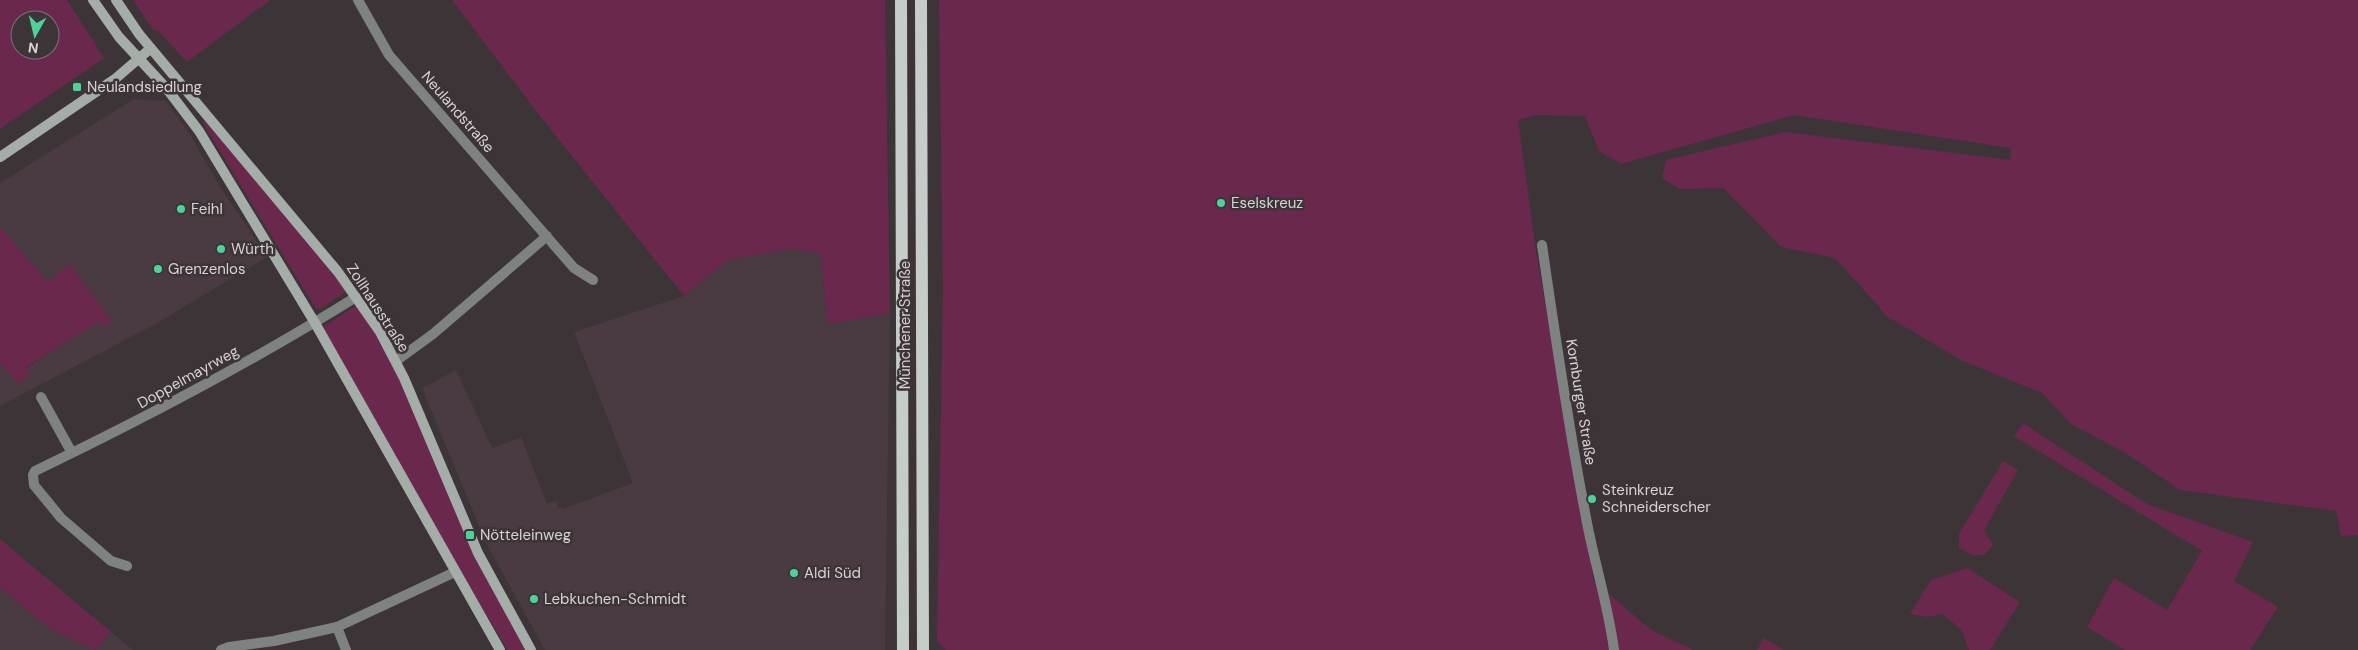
<svg xmlns="http://www.w3.org/2000/svg" width="2358" height="650" font-family="'DM Sans',sans-serif">
	<rect width="100%" height="100%" fill="#3d3438"/>
	<!-- built -->
	<path fill="#4a3a41" d="M134,99L166,101L189,133L217,182L267,257L159,322L0,406V363L19,384L30,375L26,368L100,320H112L69,264L48,282L0,227V183Z
		M789,249L821,253L827,324L890,313L885,650H545L486,543L422,388L456,370L492,448L521,437L547,504L556,501L558,507L563,509L633,483L574,332L684,296L728,260Z
		M0,587L49,628L95,650L111,632L133,650H0Z"/>
	<!-- green -->
	<path fill="#6b284d" fill-rule="evenodd" d="M0,0H67L104,58L0,129ZM20,20H50V50H20Z
		M133,0H270L187,62L157,30H153Z
		M452,0H885L890,313L827,324L821,253L789,249L728,260L684,296L536,111Z
		M939,0H2358V535L2341,536L2336,511L2180,490L2124,452L2071,424L2042,393L1963,361L1888,317L1835,258L1781,247L1723,188L1680,189L1662,178L1666,160L1785,132L2010,160L2011,148L1794,115L1621,164L1599,151L1585,116L1536,115L1518,120L1536,252L1594,581L1651,630L1693,650H946L937,641L943,290Z
		M205,121L346,287L345,293L321,308L316,309L203,123Z
		M0,227L48,282L69,264L112,320L104,327L100,321L26,367L30,375L19,384L0,363Z
		M354,307H361L376,328L528,650H508L457,567L323,327Z
		M2023,423L2147,504L2253,542L2234,581L2278,607L2250,650H2125L2087,627L2114,578L2167,610L2202,551L2014,436Z
		M2003,461L2018,470L1984,530L1993,545L1984,555H1972L1959,548V534Z
		M0,539L111,632L95,650L49,628L0,587Z
		M1967,568L2020,602L1990,650H1969L1961,629L1942,614L1928,617L1910,614L1931,580Z
		M1764,638L1783,650H1757Z"/>
	<g fill="none" stroke-linecap="round" stroke-linejoin="round">
		<!-- street -->
		<path stroke="#7e8280" stroke-width="10" d="M358,0L389,55L574,268L593,280
			M1542,245C1555,335 1568,424 1585,512C1593,559 1608,603 1614,650
			M396,361L433,334L547,236
			M41,397L72,453
			M127,566L111,561L61,518L34,485L33,475L35,471C145,418 252,362 356,297
			M337,627L346,650
			M221,650L229,647L274,641L337,627L455,572"/>
		<!-- secondary -->
		<path stroke="#a5ada9" stroke-width="10" d="M93,0L119,37L167,89L199,131L315,323L500,650
			M116,0L139,34L338,272L380,332L404,378L478,553L531,650
			M0,157L115,79L151,48"/>
		<!-- primary -->
		<path stroke="#c4cdc8" stroke-width="12" d="M901,0L903,650
			M921,0L923,650"/>
	</g>
	<!-- markers -->
	<g fill="#4dd39a" stroke="#3d3438" stroke-width="2">
		<rect x="72" y="82" width="10" height="10" rx="2.5"/>
		<circle cx="1221" cy="203" r="5"/>
		<circle cx="181" cy="209" r="5"/>
		<circle cx="221" cy="249" r="5"/>
		<circle cx="158" cy="269" r="5"/>
		<circle cx="1592" cy="499" r="5"/>
		<rect x="465" y="530" width="10" height="10" rx="2.5"/>
		<circle cx="794" cy="573" r="5"/>
		<circle cx="534" cy="599" r="5"/>
	</g>
	<g text-anchor="middle" stroke-width="5" stroke-linejoin="round" paint-order="stroke">
		<!-- poi labels -->
		<g font-size="15" fill="#d8d2d5" stroke="#3d3438" text-anchor="start">
			<text x="87" y="92">Neulandsiedlung</text>
			<text x="1231" y="208">Eselskreuz</text>
			<text x="191" y="214">Feihl</text>
			<text x="231" y="254">Würth</text>
			<text x="168" y="274">Grenzenlos</text>
			<text x="1602" y="495">Steinkreuz<tspan x="1602" dy="17">Schneiderscher</tspan></text>
			<text x="480" y="540">Nötteleinweg</text>
			<text x="804" y="578">Aldi Süd</text>
			<text x="544" y="604">Lebkuchen-Schmidt</text>
		</g>
		<!-- street labels -->
		<g font-size="15" fill="#d8d2d5" stroke="#3d3438">
			<text transform="translate(458 112) rotate(49)" y="5">Neulandstraße</text>
			<text transform="translate(378 308) rotate(57)" y="5">Zollhausstraße</text>
			<text transform="translate(905 325) rotate(-90)" y="5">Münchener Straße</text>
			<text transform="translate(188 377) rotate(-29)" y="5">Doppelmayrweg</text>
			<text transform="translate(1581 402) rotate(81)" y="5">Kornburger Straße</text>
		</g>
	</g>
	<!-- north arrow -->
	<g transform="translate(35 35) rotate(188)"><circle r="24" fill="#3d3438" stroke="#7b7377"/>
	<path d="M0-4L9 19L0 12L-9 19Z" fill="#4dd39a"/>
	<text y="-8" font-size="14" font-weight="bold" text-anchor="middle" fill="#d8d2d5">N</text>
	</g>
</svg>
